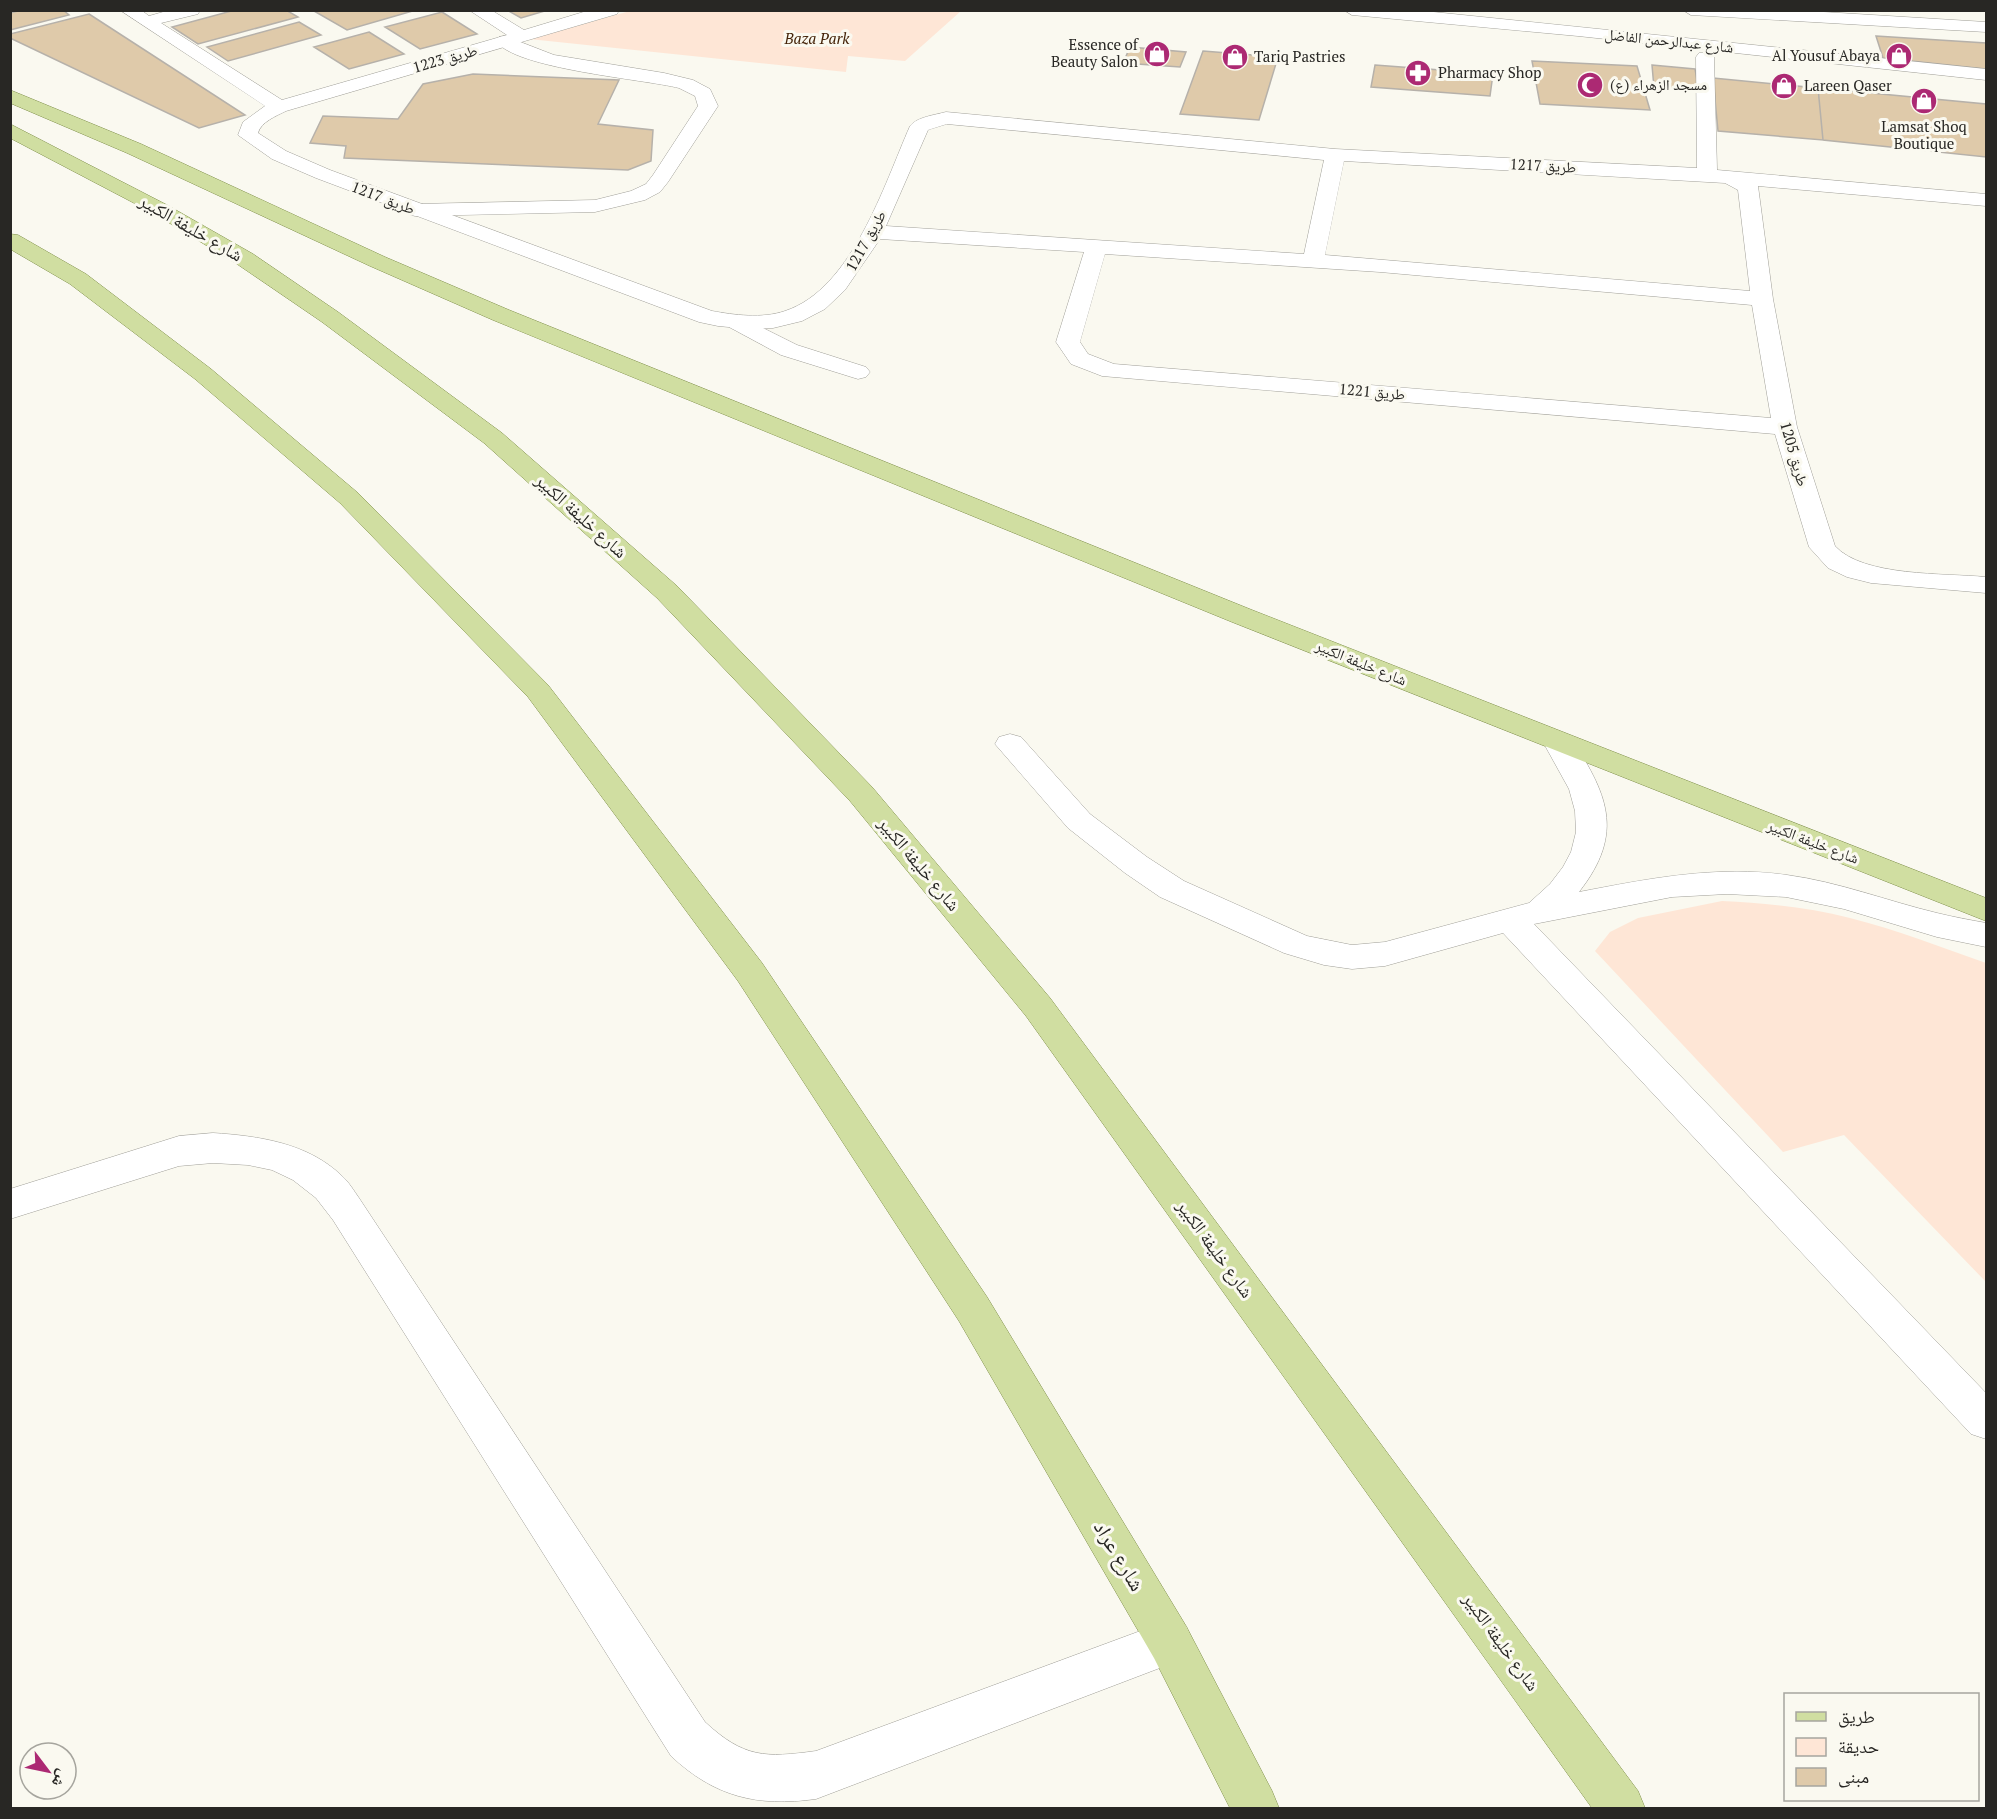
<svg xmlns="http://www.w3.org/2000/svg" width="1997" height="1819" font-family="'PT Serif','Noto Naskh Arabic',serif">
	<rect width="100%" height="100%" fill="#faf9f0"/>
	<!-- green -->
	<path fill="#fee6d6" d="M630,11H961L905,61L848,56L846,72L529,39Z
		M1722,901C1765,903 1808,907 1850,918C1897,930 1941,947 1986,963V1282L1844,1135L1783,1152L1595,951L1610,932L1638,918Z"/>
	<!-- building -->
	<path fill="#dfcaaa" stroke="#b6b1aa" stroke-width="1.5" d="M22,10H63L69,15L10,30V13Z
		M235,10H286L298,17L198,44L172,27Z
		M416,10L347,30L314,11V10Z
		M507,10H548L521,18Z
		M442,12L477,34L420,49L385,27Z
		M89,14L245,115L199,128L10,38V34Z
		M299,22L321,35L228,61L207,47Z
		M369,32L404,54L349,69L314,47Z
		M1876,36L1986,43V69L1883,58Z
		M1130,47L1186,52L1180,67L1123,63Z
		M1203,51L1278,57L1259,120L1180,114Z
		M1532,61L1637,66L1650,110L1540,104Z
		M1375,65L1493,74L1490,96L1371,87Z
		M1652,65L1695,69L1699,91L1654,88Z
		M473,74L619,80L598,124L653,130L651,161L628,170L344,158L346,146L310,143L323,116L398,119L423,84Z
		M1713,78L1818,88L1823,140L1718,131Z
		M1818,88L1986,104V157L1823,140Z"/>
	<g fill="none" stroke-linecap="round" stroke-linejoin="round">
		<defs>
			<path id="service" d="M505,36L554,55L664,73L693,80L710,89L718,106L668,182L660,192L645,200L595,212L415,216L408,214L405,210L408,206L415,204L595,200L631,191L646,184L653,175L698,106L695,96L679,88C643,79 515,69 496,41L499,37Z
				M737,315L797,345L866,367L870,372L866,377L858,379L781,355L729,327L726,322L729,317Z
				M1558,732L1569,735C1607,793 1626,832 1579,892C1647,879 1716,865 1787,875C1839,882 1887,901 1937,913C1953,917 1970,920 1986,923V947L1937,937L1844,909L1786,897L1727,894L1672,897L1534,924L1986,1393V1439L1971,1434L1503,933L1385,966L1352,969L1324,965L1284,953L1160,897L1125,873L1068,828L995,744L999,737L1010,734L1021,737L1090,814L1147,857L1184,881L1307,936L1352,945L1385,942L1529,903L1550,884L1563,867L1571,852L1576,832L1575,811L1569,789L1543,742L1547,735Z"/>
			<path id="minor" d="M120,10H141L149,16L170,10H200L198,14L161,23L282,100L507,35L469,10H491L524,30L590,10H619L617,14L286,111C276,116 261,122 258,133L286,151L330,170L712,311C734,315 762,319 785,311C852,289 884,185 910,126C917,117 935,115 946,112L1335,149L1697,168L1696,57L1699,53H1711L1714,57L1717,170L1986,194V206L1758,186L1773,299L1797,427L1835,546C1863,577 1945,573 1986,577V593L1871,583L1847,577L1828,568L1809,547L1775,434L1102,376L1071,364L1056,342L1084,252L880,239L845,290L825,309L802,321L773,328L750,329L718,326L699,322L316,178L272,159L238,135L243,122L265,106ZM947,124L1324,160L1304,254L886,226L928,130ZM1344,161L1725,183L1738,190L1750,291L1325,255ZM1105,254L1380,272L1752,305L1771,418L1114,364L1088,354L1080,342Z
				M1683,10H1791L1986,22V32L1691,15Z
				M213,1133C259,1136 308,1143 342,1176C349,1182 354,1191 359,1198L705,1722C744,1758 765,1758 816,1751L1170,1620L1186,1626L1193,1642L1186,1658L816,1799C757,1807 715,1797 671,1756L333,1220L316,1198L293,1180L272,1170L248,1165L213,1163L179,1166L10,1219V1189L179,1136Z"/>
			<path id="tertiary" d="M1344,10H1414L1986,69V80L1578,36L1352,15Z"/>
			<path id="primary" d="M10,90L141,144L385,257L509,310L1252,610L1986,898V921L1232,622L493,320L370,266L127,153L10,103Z
				M10,124L167,205L253,254L338,312L502,433L677,586L872,787L1050,998L1638,1791L1645,1808H1592L1026,1016L850,801L657,598L484,443L322,322L237,264L153,213L10,138Z
				M10,234L18,235L86,274L211,369L358,493L548,685L762,963L987,1297L1186,1626L1272,1791L1279,1808H1230L1154,1658L959,1321L738,981L528,697L340,503L195,379L70,284L10,249Z"/>
		</defs>
		<!-- service casing -->
		<use href="#service" stroke="#a09f98" stroke-width="1"/>
		<!-- minor casing -->
		<use href="#minor" stroke="#a09f98" stroke-width="1"/>
		<!-- tertiary casing -->
		<use href="#tertiary" stroke="#a09f98" stroke-width="1"/>
		<!-- primary casing -->
		<use href="#primary" stroke="#80904c" stroke-width="1"/>
		<!-- service -->
		<use href="#service" fill="#fff" fill-rule="evenodd"/>
		<!-- minor -->
		<use href="#minor" fill="#fff" fill-rule="evenodd"/>
		<!-- tertiary -->
		<use href="#tertiary" fill="#fff" fill-rule="evenodd"/>
		<!-- primary -->
		<use href="#primary" fill="#d0dea1" fill-rule="evenodd"/>
	</g>
	<!-- icons -->
	<defs>
		<symbol id="shop-disc" viewBox="-11 -11 22 22"><circle r="9.5" fill="#ac2973" stroke="#faf9f0"/><path d="M-5-2.5h2.3a2.7 3.5 0 0 1 5.4 0H5L5.5 6h-11ZM-1.5-2.5h3a1.5 2.3 0 0 0-3 0Z" fill="#fff"/></symbol>
		<symbol id="pharmacy-disc" viewBox="-11 -11 22 22"><circle r="9.5" fill="#ac2973" stroke="#faf9f0"/><path d="M-2-6h4v4h4v4h-4v4h-4v-4h-4v-4h4Z" fill="#fff"/></symbol>
		<symbol id="mosque-disc" viewBox="-11 -11 22 22"><circle r="9.5" fill="#ac2973" stroke="#faf9f0"/><path d="M3.5-4.9A6 6 0 1 0 3.5 4.9A5 5 0 1 1 3.5-4.9Z" fill="#fff"/></symbol>
	</defs>
	<g fill-rule="evenodd">
		<use href="#shop-disc" x="1142" y="39" width="30" height="30"/>
		<use href="#shop-disc" x="1884" y="41" width="30" height="30"/>
		<use href="#shop-disc" x="1220" y="42" width="30" height="30"/>
		<use href="#pharmacy-disc" x="1403" y="58" width="30" height="30"/>
		<use href="#mosque-disc" x="1575" y="70" width="30" height="30"/>
		<use href="#shop-disc" x="1769" y="71" width="30" height="30"/>
		<use href="#shop-disc" x="1909" y="86" width="30" height="30"/>
	</g>
	<g text-anchor="middle" stroke-width="6" stroke-linejoin="round" paint-order="stroke">
		<!-- far-park labels -->
		<g font-size="15" font-style="italic" fill="#442308" stroke="#faf9f0">
			<text x="817" y="44">Baza Park</text>
		</g>
		<!-- far-street labels -->
		<g font-size="15" fill="#282724" stroke="#faf9f0">
			<text transform="translate(1669 41) rotate(6)" y="5">شارع عبدالرحمن الفاضل</text>
			<text transform="translate(445 59) rotate(-16)" y="5">طريق 1223</text>
			<text transform="translate(1543 166) rotate(3)" y="5">طريق 1217</text>
			<text transform="translate(383 198) rotate(21)" y="5">طريق 1217</text>
			<text transform="translate(866 241) rotate(-61)" y="5">طريق 1217</text>
			<text transform="translate(1372 392) rotate(5)" y="5">طريق 1221</text>
			<text transform="translate(1794 454) rotate(74)" y="5">طريق 1205</text>
			<text transform="translate(1361 663) rotate(22)" y="5">شارع خليفة الكبير</text>
			<text transform="translate(1813 842) rotate(21)" y="5">شارع خليفة الكبير</text>
		</g>
		<!-- far-poi labels -->
		<g font-size="15" fill="#282724" stroke="#faf9f0" text-anchor="start">
			<text x="1138" y="50" text-anchor="end">Essence of<tspan x="1138" dy="17">Beauty Salon</tspan></text>
			<text x="1880" y="61" text-anchor="end">Al Yousuf Abaya</text>
			<text x="1254" y="62">Tariq Pastries</text>
			<text x="1438" y="78">Pharmacy Shop</text>
			<text x="1610" y="90">مسجد الزهراء (ع)</text>
			<text x="1804" y="91">Lareen Qaser</text>
			<text x="1924" y="132" text-anchor="middle">Lamsat Shoq<tspan x="1924" dy="17">Boutique</tspan></text>
		</g>
		<!-- street labels -->
		<g font-size="18" fill="#282724" stroke="#faf9f0">
			<text transform="translate(191 228) rotate(30)" y="6">شارع خليفة الكبير</text>
			<text transform="translate(581 516) rotate(42)" y="6">شارع خليفة الكبير</text>
			<text transform="translate(919 864) rotate(50)" y="6">شارع خليفة الكبير</text>
			<text transform="translate(1215 1249) rotate(54)" y="6">شارع خليفة الكبير</text>
			<text transform="translate(1501 1642) rotate(54)" y="6">شارع خليفة الكبير</text>
		</g>
		<!-- near-street labels -->
		<g font-size="21" fill="#282724" stroke="#faf9f0">
			<text transform="translate(1119 1556) rotate(59)" y="7">شارع عراد</text>
		</g>
	</g>
	<!-- border -->
	<rect width="1997" height="1819" fill="none" stroke="#282724" stroke-width="24"/>
	<!-- legend -->
	<rect x="1784" y="1693" width="195" height="108" fill="#faf9f0" stroke="#a6a59e" stroke-width="1.5"/>
	<rect x="1796" y="1712" width="30" height="9" fill="#d0dea1" stroke="#a6a59e" stroke-width="1.5"/>
	<text x="1838" y="1723" font-size="18" fill="#282724">طريق</text>
	<rect x="1796" y="1738" width="30" height="18" fill="#fee6d6" stroke="#a6a59e" stroke-width="1.5"/>
	<text x="1838" y="1753" font-size="18" fill="#282724">حديقة</text>
	<rect x="1796" y="1768" width="30" height="18" fill="#dfcaaa" stroke="#a6a59e" stroke-width="1.5"/>
	<text x="1838" y="1783" font-size="18" fill="#282724">مبنى</text>
	<!-- north arrow -->
	<g transform="translate(48 1771) rotate(122)"><circle r="28" fill="#faf9f0" stroke="#a6a59e" stroke-width="1.5"/>
	<path d="M0-4.5L10 22L0 15L-10 22Z" fill="#ac2973"/>
	<text y="-9" font-size="16" font-weight="bold" text-anchor="middle" fill="#282724">ش</text>
	</g>
</svg>
